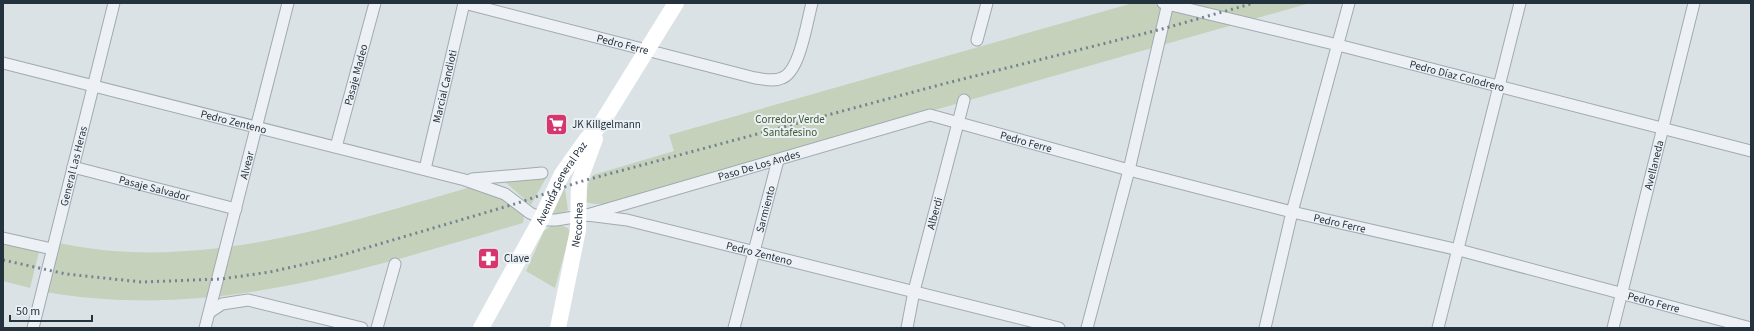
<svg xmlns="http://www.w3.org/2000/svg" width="1754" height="331" font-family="'Source Sans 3',sans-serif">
	<rect width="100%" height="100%" fill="#dbe2e6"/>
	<!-- green -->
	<path fill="#c5d1bb" d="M1133,3H1310L605,204H594L585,202L588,184L593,175L674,151L669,135Z
		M547,176L531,205L504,181Z
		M568,180L565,189L568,210L558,216L550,214Z
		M471,187L500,198L524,216L523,223C364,269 213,321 45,292L59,243C199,273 338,225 471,187Z
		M560,225L568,228L570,233L555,288L526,271L544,231L551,226Z
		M3,243L39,252L30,288L3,281Z"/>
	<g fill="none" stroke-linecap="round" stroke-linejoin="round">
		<defs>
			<g id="street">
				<path id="s1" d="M464,3L755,78C764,79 774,82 782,78C800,72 807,21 812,3"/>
				<path id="s2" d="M1163,3L1338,45L1751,151"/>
				<path d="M977,40L987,3"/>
				<path id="s3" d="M3,63L465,180L505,194L530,213L546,220H556L587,215L627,220L1059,328"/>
				<path id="s4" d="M336,147L375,3"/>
				<path id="s5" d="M73,167L236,209"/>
				<path id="s6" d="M425,169L464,3"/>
				<path d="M472,179L542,173"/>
				<path id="s7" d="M587,215L930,115L1129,170L1292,212L1459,250L1751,328"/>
				<path d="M3,238L52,249"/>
				<path d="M210,312L222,304L248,300L362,328"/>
				<path id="s8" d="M33,328L114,3"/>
				<path id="s9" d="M205,328L288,3"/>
				<path d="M377,328L395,264"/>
				<path id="s10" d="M734,328L778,160"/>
				<path id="s11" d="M907,328L914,291L964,100"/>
				<path d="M1087,328L1129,170L1168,3"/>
				<path d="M1265,328L1292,212L1349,3"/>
				<path d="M1438,328L1520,3"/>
				<path id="s12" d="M1613,328L1694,3"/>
			</g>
		</defs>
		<!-- street casing -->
		<use href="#street" stroke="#a0aab0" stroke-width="13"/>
		<!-- street -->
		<use href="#street" stroke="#edf1f5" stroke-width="11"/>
		<!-- secondary -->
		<g stroke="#fff" stroke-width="16">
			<path id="s13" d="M481,328L541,219L562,174L586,140L601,124L676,3"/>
			<path id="s14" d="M558,328L578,230L579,182L595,139"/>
		</g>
		<!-- rail -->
		<path stroke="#738491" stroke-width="3" stroke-dasharray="2 4" stroke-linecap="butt" d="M3,260L66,274L142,282L221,279L270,272L332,258L518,203L579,182L943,84L1162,29L1254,3"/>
	</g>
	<!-- icons -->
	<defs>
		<symbol id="supermarket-square" viewBox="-11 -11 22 22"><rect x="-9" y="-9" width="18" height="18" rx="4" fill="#d7356d" stroke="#eaf0f4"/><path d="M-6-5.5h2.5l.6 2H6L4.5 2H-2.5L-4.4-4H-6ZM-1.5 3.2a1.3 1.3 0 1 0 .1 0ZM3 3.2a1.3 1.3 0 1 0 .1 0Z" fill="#fff"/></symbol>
		<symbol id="pharmacy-square" viewBox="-11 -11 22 22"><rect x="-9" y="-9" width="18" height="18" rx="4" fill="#d7356d" stroke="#eaf0f4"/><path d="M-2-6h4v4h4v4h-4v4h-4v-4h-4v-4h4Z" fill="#fff"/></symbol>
	</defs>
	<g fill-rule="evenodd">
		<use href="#supermarket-square" x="544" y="112" width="25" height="25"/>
		<use href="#pharmacy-square" x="476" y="246" width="25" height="25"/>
	</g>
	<g text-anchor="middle" stroke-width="4" stroke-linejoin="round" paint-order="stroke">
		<!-- street labels -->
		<g font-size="11" fill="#24323d" stroke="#eaf0f4">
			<text dy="4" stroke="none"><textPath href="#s1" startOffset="164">Pedro Ferre</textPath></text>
			<text dy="4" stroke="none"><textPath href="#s4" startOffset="75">Pasaje Madeo</textPath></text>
			<text dy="4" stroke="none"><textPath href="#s2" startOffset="303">Pedro Díaz Colodrero</textPath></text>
			<text dy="4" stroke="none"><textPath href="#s6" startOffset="85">Marcial Candioti</textPath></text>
			<text dy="4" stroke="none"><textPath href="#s3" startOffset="238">Pedro Zenteno</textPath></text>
			<text dy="4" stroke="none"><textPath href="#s7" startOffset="457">Pedro Ferre</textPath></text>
			<text dy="4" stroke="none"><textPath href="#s7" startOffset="179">Paso De Los Andes</textPath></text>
			<text dy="4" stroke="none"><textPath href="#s8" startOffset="167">General Las Heras</textPath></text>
			<text dy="4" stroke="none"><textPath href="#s9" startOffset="168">Alvear</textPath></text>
			<text dy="4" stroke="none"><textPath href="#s12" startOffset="168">Avellaneda</textPath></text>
			<text dy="4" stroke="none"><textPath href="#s13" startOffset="166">Avenida General Paz</textPath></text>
			<text dy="4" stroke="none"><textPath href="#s5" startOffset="84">Pasaje Salvador</textPath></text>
			<text dy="4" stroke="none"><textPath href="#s10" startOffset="123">Sarmiento</textPath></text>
			<text dy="4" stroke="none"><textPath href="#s11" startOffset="118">Alberdi</textPath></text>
			<text dy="4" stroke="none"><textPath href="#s7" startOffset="781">Pedro Ferre</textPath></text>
			<text dy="4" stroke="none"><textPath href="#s14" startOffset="105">Necochea</textPath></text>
			<text dy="4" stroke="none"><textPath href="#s3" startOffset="786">Pedro Zenteno</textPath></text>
			<text dy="4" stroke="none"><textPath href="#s7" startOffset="1105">Pedro Ferre</textPath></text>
		</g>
		<!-- park labels -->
		<g font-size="11" fill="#405a30" stroke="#eaf0f4">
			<text x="790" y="123">Corredor Verde<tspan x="790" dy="13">Santafesino</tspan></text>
		</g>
		<!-- poi labels -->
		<g font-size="11" fill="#24323d" stroke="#eaf0f4" text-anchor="start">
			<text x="572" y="128">JK Killgelmann</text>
			<text x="504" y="262">Clave</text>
		</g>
	</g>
	<!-- border -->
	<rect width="1754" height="331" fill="none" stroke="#24323d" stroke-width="8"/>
	<!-- scale -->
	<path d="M10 315v6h82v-6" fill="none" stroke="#24323d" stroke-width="2"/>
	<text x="16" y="315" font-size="12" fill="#24323d" stroke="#eaf0f4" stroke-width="3" paint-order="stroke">50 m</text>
</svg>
